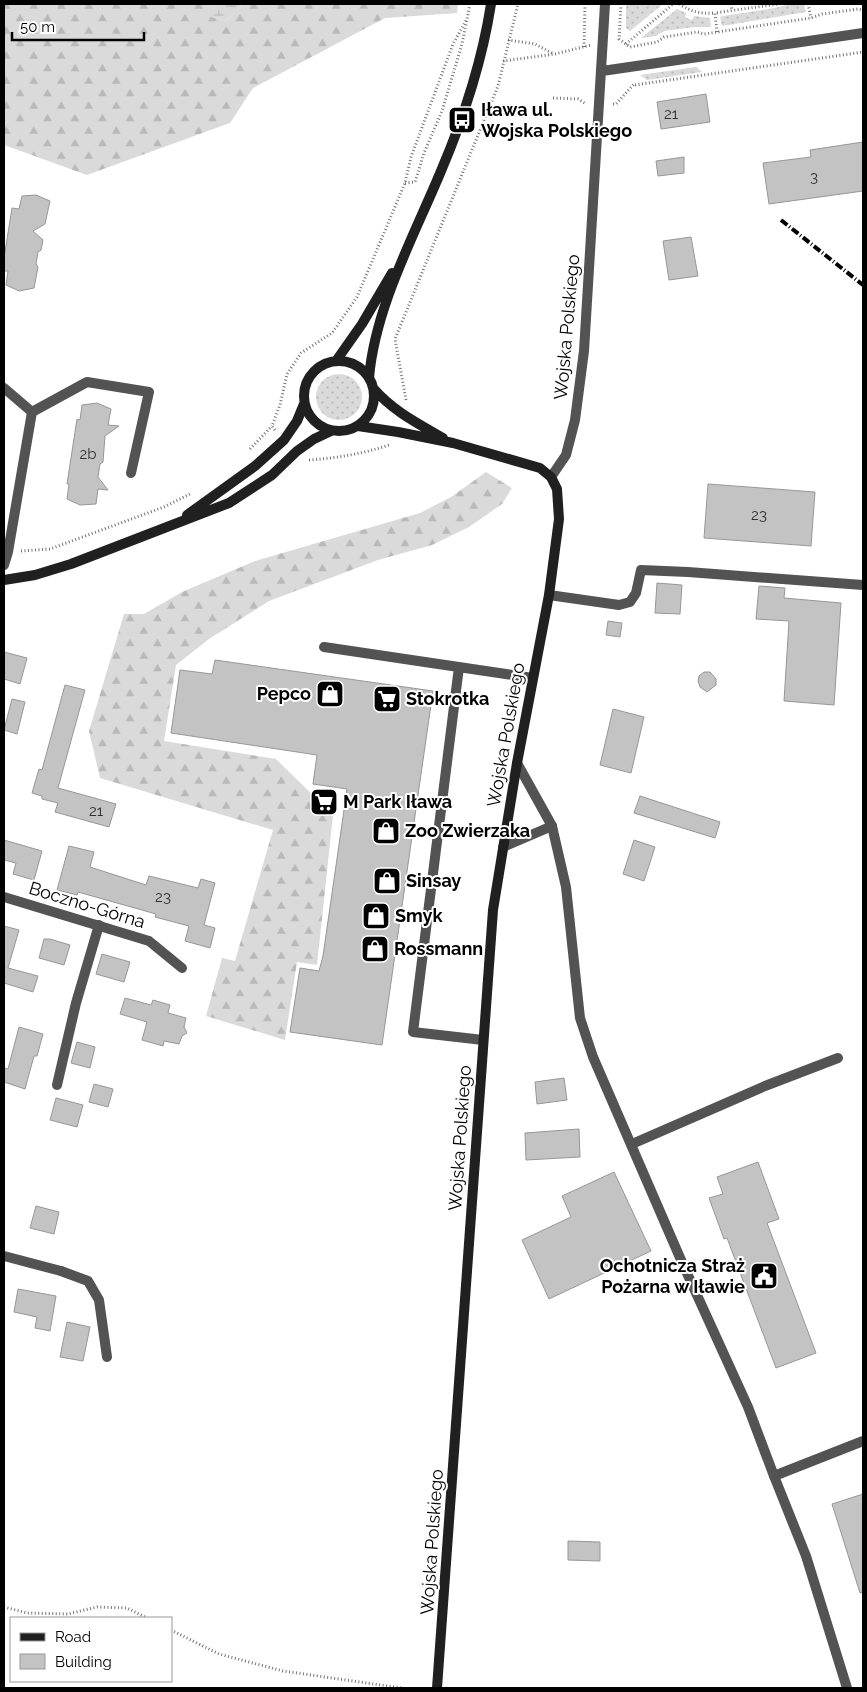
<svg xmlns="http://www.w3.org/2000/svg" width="867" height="1692" font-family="Raleway,sans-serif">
	<defs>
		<pattern id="grass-dots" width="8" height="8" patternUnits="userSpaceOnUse" patternTransform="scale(1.25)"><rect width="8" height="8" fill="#dadada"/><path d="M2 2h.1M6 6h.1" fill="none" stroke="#b9b9b9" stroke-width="1.8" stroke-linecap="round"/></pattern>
		<pattern id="forest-firs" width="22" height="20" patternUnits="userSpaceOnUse" patternTransform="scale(1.25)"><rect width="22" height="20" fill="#dadada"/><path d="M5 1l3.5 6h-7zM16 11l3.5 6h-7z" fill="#b9b9b9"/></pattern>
		<pattern id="wetland-marsh" width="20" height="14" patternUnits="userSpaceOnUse" patternTransform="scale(1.25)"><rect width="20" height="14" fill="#dadada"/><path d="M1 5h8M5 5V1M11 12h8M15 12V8" fill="none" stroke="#b9b9b9"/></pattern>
	</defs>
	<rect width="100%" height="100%" fill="#fff"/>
	<!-- grass -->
	<path fill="url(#grass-dots)" d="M626,4H663L630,31L626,28Z
		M790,4H804L806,12L722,26L720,17L723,16L775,8Z
		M677,9L686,13L685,17L692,20L694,16L710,18L711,27H695L664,31L656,36L641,38Z
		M696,67L702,72L647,80L640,75Z
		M316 397a23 23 0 1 1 46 0a23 23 0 1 1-46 0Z"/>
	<!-- forest -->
	<path fill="url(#forest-firs)" d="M4,4H213L212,17L226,21L243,4H458L457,13L385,18L253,88L230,123L87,175L4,145Z
		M486,472L512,488L502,504L469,527L432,545L378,560L269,601L209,639L176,665L164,741L276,759L333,815L317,965L297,962L285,1040L206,1016L222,958L235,961L273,830L100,778L89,731L124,614H144L182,592L255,561L420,513L451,497Z"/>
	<!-- wetland -->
	<path fill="url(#wetland-marsh)" d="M213,4H243L226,21L211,17Z"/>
	<!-- building -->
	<path fill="#c3c3c3" stroke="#979797" d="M706,94L710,122L661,129L657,102Z
		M863,142V191L769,204L763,163L811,157L810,150Z
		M684,157V173L658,176L656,161Z
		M36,195L50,201L45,224L33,231L43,240L41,250L38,252L36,264L38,267L34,288L19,291L6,285L8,271H4V258L12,208L19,209L22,196Z
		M691,237L698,276L669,280L663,241Z
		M97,403L111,409L108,425L119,426L105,436L103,462L100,464L98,477L108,490L98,489L96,504L80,505L67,499L69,484H67L77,419L80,420L82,405Z
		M708,484L815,492L811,546L704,538Z
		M657,583L682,585L680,614L655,613Z
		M759,586L785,588L784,598L841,603L834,705L784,701L789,621L756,619Z
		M608,621L622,623L620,637L606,635Z
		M4,652L27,658L20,684L4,679Z
		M215,660L433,691L382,1045L290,1032L300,968L319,971L323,956L347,789L313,784L317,755L171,733L180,670L212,674Z
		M704,672H710L716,679V685L707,692L700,687L698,681L699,676Z
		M65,685L85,690L58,788L116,804L109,827L55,812L58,803L42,799V796L32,793L39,769L42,770Z
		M12,699L25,702L17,734L4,730Z
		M613,709L644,717L631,773L600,765Z
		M640,796L720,822L715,838L634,813Z
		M4,840L42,851L34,880L13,874L16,863L4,860Z
		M634,840L655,847L644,881L623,874Z
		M69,846L94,852L90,867L146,885L149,876L198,888L201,879L215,883L204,925L215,928L210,948L185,941L189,926L155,917L156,914L78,892L77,895L57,890Z
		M4,926L19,930L8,968L38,976L33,992L4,983Z
		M44,939H50L70,945L64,965L39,958Z
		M102,954L130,962L124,982L96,974Z
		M125,998L151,1005L153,1000L170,1005L168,1013L186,1018L184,1027L187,1033L182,1036L179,1044L164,1041L163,1046L142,1040L147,1022L120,1014Z
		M19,1027L43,1034L37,1056H34L25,1089L4,1082V1068L8,1069Z
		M77,1042L95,1047L90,1068L71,1063Z
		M564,1078L567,1100L537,1104L535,1082Z
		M94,1084L113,1089L108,1107L89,1102Z
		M56,1098L83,1105L77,1127L50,1120Z
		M579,1129L580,1157L526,1160L525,1133Z
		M758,1162L779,1219L767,1223L816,1353L776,1368L727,1238L724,1239L709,1198L723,1194L717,1177Z
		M614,1172L651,1251L549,1299L522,1240L571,1217L562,1196Z
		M36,1206L59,1212L54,1234L30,1228Z
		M18,1289L56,1296L50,1331L35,1328L37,1317L14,1312Z
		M67,1322L90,1327L83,1361L60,1357Z
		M863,1494V1592L860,1593L832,1504Z
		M568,1541L600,1542V1561L568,1560Z"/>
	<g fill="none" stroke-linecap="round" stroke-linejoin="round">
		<!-- path -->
		<path stroke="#757575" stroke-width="3" stroke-dasharray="1 2.5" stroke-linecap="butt" d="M621,4L619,39L630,47L657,42L664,37L697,32L704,34L811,18L822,14L858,9L863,10
			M679,4C692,12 701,14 715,13
			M731,4L732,11
			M808,4L811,18
			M717,32L715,13L778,4
			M508,40L535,44L554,54
			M626,44L673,4
			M584,47L585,4
			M503,61L555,54L591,45
			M635,85L863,52
			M553,98L578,99L586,104
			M613,104H616L635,83
			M405,183L415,182L424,153L442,111L462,44L470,4
			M406,400L395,339L498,86L518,4
			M275,430L272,426L280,405L287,374L301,353L332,333L357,297L405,183L411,157L453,44L467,19
			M250,449L272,426
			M309,460C337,458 362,454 389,445
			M21,551L50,549L164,507L192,493
			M4,1607L27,1613L68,1614L97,1607L127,1608L147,1618
			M171,1630L219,1654L283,1671L402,1688"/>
		<!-- lane -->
		<path stroke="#535353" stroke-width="10" d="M4,388L32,412
			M4,565L8,552L32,412L87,382L149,392L131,473
			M549,595L619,605L630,602L636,593L641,570L688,572L863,585
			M324,647L533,678
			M459,667L413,1032L483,1040
			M503,847L552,826
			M57,1085L76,1003L99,925
			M632,1144L765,1086L838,1058
			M61,1271L88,1281L99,1300L107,1357
			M847,1688L806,1556L774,1476L863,1441"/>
		<!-- street -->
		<path stroke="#535353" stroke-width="10" d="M602,71L863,33
			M551,477L566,455L575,420L584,351L605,4
			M517,763L552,826L566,887L580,1018L593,1057L681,1260L748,1407L774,1476
			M4,897L149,941L182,968
			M4,1256L61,1271"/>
		<!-- secondary -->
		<path stroke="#202020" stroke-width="10" d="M304 396a35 35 0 1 1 70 0a35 35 0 1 1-70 0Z
			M336,361L362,324L392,273
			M369,378C375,307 414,236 441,171C464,117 482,62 491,4
			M373,388C393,411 417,423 443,438
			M358,426L398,432L453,443L540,468L551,477L557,489L559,519L549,595L517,763L493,910L437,1688
			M187,515L255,466L284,440L297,421L304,404
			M4,580L35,575L71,564L229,503L272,475L297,451L314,439L331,431"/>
		<!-- rail -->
		<path stroke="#000" stroke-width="4" stroke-dasharray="8 2.5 1 2.5" stroke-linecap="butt" d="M781,220L863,285"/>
	</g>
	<!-- icons -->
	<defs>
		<symbol id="bus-square" viewBox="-11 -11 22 22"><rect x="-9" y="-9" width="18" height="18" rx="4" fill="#000" stroke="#fff"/><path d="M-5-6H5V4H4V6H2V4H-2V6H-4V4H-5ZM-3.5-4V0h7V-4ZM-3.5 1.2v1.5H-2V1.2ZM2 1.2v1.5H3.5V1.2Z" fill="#fff"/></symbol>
		<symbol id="shop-square" viewBox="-11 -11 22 22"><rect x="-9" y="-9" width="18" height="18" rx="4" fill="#000" stroke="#fff"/><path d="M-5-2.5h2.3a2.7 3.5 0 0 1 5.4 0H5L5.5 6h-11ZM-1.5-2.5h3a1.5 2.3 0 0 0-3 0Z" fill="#fff"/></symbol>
		<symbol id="supermarket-square" viewBox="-11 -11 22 22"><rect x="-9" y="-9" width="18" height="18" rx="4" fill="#000" stroke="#fff"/><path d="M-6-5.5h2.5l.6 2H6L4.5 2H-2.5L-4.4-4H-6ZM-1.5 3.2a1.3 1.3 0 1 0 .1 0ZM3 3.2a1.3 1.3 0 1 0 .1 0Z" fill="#fff"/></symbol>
		<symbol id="civic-square" viewBox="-11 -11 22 22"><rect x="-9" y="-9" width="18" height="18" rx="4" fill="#000" stroke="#fff"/><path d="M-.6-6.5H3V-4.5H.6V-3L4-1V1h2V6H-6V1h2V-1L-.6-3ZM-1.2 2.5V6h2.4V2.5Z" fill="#fff"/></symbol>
	</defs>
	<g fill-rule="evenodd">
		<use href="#bus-square" x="446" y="104" width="32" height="32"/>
		<use href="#shop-square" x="314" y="678" width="32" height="32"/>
		<use href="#supermarket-square" x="371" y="683" width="32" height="32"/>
		<use href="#supermarket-square" x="308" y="786" width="32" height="32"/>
		<use href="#shop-square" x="370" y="815" width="32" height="32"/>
		<use href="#shop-square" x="371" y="865" width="32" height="32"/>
		<use href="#shop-square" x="360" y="900" width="32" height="32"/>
		<use href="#shop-square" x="359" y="933" width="32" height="32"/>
		<use href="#civic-square" x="748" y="1260" width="32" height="32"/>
	</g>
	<g text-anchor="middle" stroke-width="4" stroke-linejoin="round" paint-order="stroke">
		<!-- number labels -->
		<g font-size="15" fill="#313131">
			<text x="671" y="119">21</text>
			<text x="814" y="182">3</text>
			<text x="88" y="459">2b</text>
			<text x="759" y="520">23</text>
			<text x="96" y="816">21</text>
			<text x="163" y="902">23</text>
		</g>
		<!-- poi labels -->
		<g font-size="18" font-weight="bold" fill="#000" stroke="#fff" text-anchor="start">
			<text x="481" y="116">Iława ul.<tspan x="481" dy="21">Wojska Polskiego</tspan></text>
			<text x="311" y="700" text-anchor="end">Pepco</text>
			<text x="406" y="705">Stokrotka</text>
			<text x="343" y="808">M Park Iława</text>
			<text x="405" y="837">Zoo Zwierzaka</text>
			<text x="406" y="887">Sinsay</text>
			<text x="395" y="922">Smyk</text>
			<text x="394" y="955">Rossmann</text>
			<text x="745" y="1272" text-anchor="end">Ochotnicza Straż<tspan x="745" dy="21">Pożarna w Iławie</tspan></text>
		</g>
		<!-- street labels -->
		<g font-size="18" fill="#000" stroke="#fff">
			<text transform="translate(567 327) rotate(-85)" y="6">Wojska Polskiego</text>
			<text transform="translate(506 735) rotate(-80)" y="6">Wojska Polskiego</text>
			<text transform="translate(87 905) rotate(17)" y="6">Boczno-Górna</text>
			<text transform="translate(460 1138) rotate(-86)" y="6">Wojska Polskiego</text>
			<text transform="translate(432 1542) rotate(-86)" y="6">Wojska Polskiego</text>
		</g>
	</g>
	<!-- border -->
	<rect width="867" height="1692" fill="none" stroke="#000000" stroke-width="10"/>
	<!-- legend -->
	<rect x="10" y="1617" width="162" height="65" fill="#ffffff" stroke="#999999"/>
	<rect x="20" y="1633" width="25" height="8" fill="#202020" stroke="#999999"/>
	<text x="55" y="1642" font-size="15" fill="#000000">Road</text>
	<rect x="20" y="1654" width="25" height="15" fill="#c3c3c3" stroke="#999999"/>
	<text x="55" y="1667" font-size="15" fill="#000000">Building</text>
	<!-- scale -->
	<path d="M12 32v8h132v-8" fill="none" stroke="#000000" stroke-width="2.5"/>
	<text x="20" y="32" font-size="15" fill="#000000" stroke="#ffffff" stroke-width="4" paint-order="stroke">50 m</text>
</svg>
